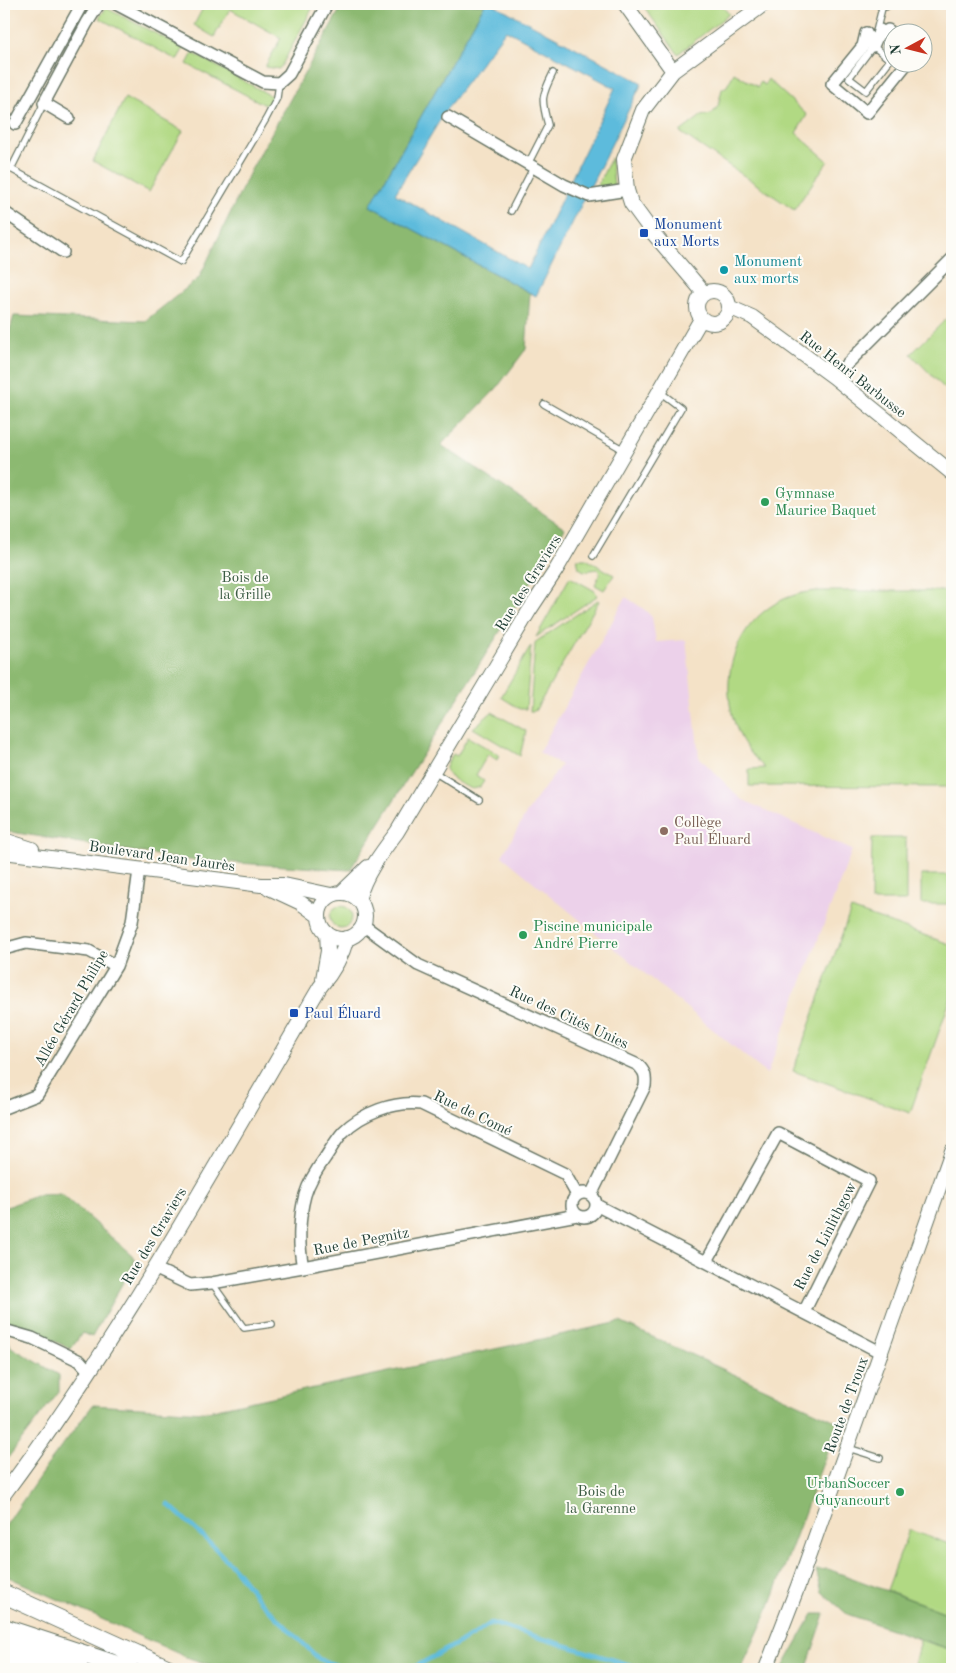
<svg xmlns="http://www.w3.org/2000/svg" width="956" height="1673" font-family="'Old Standard TT',serif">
	<rect width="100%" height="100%" fill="#fdfcf7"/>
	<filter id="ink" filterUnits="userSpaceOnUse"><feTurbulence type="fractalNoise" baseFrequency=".02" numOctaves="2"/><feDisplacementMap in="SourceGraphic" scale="10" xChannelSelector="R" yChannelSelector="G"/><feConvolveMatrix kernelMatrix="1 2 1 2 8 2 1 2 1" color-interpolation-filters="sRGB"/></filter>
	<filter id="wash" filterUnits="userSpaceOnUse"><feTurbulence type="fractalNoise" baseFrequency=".0096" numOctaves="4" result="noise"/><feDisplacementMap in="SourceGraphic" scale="20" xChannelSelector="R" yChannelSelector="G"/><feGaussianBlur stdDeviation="1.12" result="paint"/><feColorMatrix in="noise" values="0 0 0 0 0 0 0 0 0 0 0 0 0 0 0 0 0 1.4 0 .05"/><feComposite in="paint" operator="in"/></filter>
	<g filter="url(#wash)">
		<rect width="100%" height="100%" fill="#f4e2c7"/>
		<!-- built -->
		<path fill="#ecd1ea" d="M626,597L645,610L652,617L656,642L686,640L699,757L741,799L852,850L767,1074L502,856L527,812L561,765L539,752Z"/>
		<!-- green -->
		<path fill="#b1d983" stroke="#688b5c" d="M205,4H307L313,7L282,65L279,69L265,67L281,38L230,9L214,37L194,25Z
			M642,4H726L723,7L729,14L678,54Z
			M106,8L184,48L177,60L99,18Z
			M193,53L273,97L267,106L187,64Z
			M734,73L758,87L760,82L765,85L768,79L807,115L796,133L828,161L794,210L680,132L701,116L712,114L718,106L722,89L727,86Z
			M125,98L183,131L149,192L93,161Z
			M611,158L614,185L596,189Z
			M952,313V396L911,354Z
			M577,559H586L614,575L604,590L595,585L600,574L598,569L584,571L579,568Z
			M570,577L595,591L597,596L536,637Z
			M817,591H952V787L749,786V769L765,768C755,759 746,748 740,736C709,672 745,596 817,591Z
			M598,600L599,601L535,711H530L535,644L537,641Z
			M531,646L526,709H520L501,697Z
			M492,712L526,731L520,756L473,728Z
			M468,737L499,755L497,760L488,754L476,775L484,781L480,787L473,789C466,787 447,778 446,770C445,765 451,758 453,754L457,756Z
			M872,838H906V901H871Z
			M921,875H952V904H921Z
			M330 917a11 11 0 1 1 22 0a11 11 0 1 1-22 0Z
			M851,909L952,945V995L910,1113L793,1071Z
			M909,1530L952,1545V1615L887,1590Z
			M920,1640L952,1650V1669H913Z"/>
		<!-- forest -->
		<path fill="#8cb971" stroke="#567b52" d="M343,4H485L370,206L530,293L526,349L496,389L441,445L565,528L350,870L189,860L4,831V349L14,316L145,321L199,278L251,170Z
			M61,1194L132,1255L135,1261L92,1337L82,1333L71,1349L36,1332L8,1324L6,1334L11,1347L59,1375V1391L4,1463V1208L38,1195Z
			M620,1322L838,1422L770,1606L741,1669H223L186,1657L4,1575V1528L46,1467L93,1405L203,1412Z
			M828,1569L952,1615V1650L847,1614L822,1592L816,1570Z
			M813,1614H825L806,1669H782Z"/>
		<!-- water -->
		<path fill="#5dbbdc" stroke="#3e7c88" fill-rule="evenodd" d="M485,4H493L642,83L536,296L370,206ZM506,30L615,88L528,269L395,194L448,107Z"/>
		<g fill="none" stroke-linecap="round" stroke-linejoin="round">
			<!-- stream -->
			<path stroke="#5dbbdc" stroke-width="4.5" d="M168,1504L213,1546L234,1568L258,1599L319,1659L347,1669
				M411,1669L473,1635L491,1623L643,1669"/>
		</g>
	</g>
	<g filter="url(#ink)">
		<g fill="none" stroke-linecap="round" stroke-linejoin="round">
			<defs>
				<path id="service" d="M876,32L883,4
					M873,46L849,78L866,91L890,60L873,46
					M44,103L11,169L181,262L266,119L277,98L279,83
					M528,164L548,125C541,99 541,97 553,73
					M511,211L533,168
					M544,404L624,450
					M593,556L681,408L660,392
					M434,772L479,800
					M212,1283L244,1328L272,1324
					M848,1448L880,1458"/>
				<path id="minor" d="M116,4L263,82L279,83L289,74L327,4
					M882,4H885
					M866,33L863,46L832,84L867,113L908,62
					M866,33L873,46L880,30L886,34L888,30L894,34
					M448,117L564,185L589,196L627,190
					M69,118L44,103L87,23L99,4
					M15,124L82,4
					M4,212L63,252
					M834,377L952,259
					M363,925L418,965L638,1065C645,1072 646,1076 645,1086L591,1195
					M4,949L26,943L89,951L116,966
					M4,1108L37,1095L116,966L132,922L139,870
					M572 1205a12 12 0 1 1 24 0a12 12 0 1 1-24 0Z
					M596,1205L882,1353
					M707,1261L778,1133L869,1181L804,1312
					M303,1267C298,1245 299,1217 305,1195C309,1181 317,1169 325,1158C331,1149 336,1140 343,1132C362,1113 394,1101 421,1104L565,1174L577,1195
					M154,1268L190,1285L212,1283L303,1267L577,1215
					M4,1330L32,1338L80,1361L89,1371"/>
				<path id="tertiary" d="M625,4L673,71
					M697 307a16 16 0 1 1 32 0a16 16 0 1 1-32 0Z
					M704,293L653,233L631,203L627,190L624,159L643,110L673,71L764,4
					M729,307L752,317L834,377L952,473
					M4,840L32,849
					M4,852L261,885H284L331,895
					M269,888L301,903L319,916
					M341,893L368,867
					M319 916a23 23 0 1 1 46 0a23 23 0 1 1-46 0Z
					M358,900C365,874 381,853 397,832L529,611L556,570L701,319
					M323,979L328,951L327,933
					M4,1494C123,1335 219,1158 320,987C333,972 342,957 347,938
					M766,1669L798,1586L952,1151"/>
				<path id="primary" d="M4,1594L169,1669
					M4,1628L129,1669
					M4,1644L79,1669
					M4,1660L32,1669"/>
			</defs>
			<!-- service casing -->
			<use href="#service" stroke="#6a7767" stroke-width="8"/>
			<!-- minor casing -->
			<use href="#minor" stroke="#6a7767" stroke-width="14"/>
			<!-- tertiary casing -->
			<use href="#tertiary" stroke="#6a7767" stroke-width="16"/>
			<!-- primary casing -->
			<use href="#primary" stroke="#6a7767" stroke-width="20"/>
			<!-- service -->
			<use href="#service" stroke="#fff" stroke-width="5.5"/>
			<!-- minor -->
			<use href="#minor" stroke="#fff" stroke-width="11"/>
			<!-- tertiary -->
			<use href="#tertiary" stroke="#fff" stroke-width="14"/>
			<!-- primary -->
			<use href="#primary" stroke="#fff" stroke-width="18"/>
		</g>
	</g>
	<!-- markers -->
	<g fill="#1a4fb4" stroke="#fdfcf7" stroke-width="2">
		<rect x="639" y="228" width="10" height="10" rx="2.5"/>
		<rect x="289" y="1008" width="10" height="10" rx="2.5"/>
	</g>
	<circle fill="#0f9aa8" stroke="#fdfcf7" stroke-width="2" cx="724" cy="270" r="5"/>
	<g fill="#2e9e5b" stroke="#fdfcf7" stroke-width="2">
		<circle cx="765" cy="502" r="5"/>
		<circle cx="523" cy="935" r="5"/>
		<circle cx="900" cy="1492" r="5"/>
	</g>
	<circle fill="#8d6e63" stroke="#fdfcf7" stroke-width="2" cx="664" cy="831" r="5"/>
	<g text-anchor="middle" stroke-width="4" stroke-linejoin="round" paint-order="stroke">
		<!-- transit labels -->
		<g font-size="15" fill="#164399" stroke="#fdfcf7" text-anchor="start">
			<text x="654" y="229">Monument<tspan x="654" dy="17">aux Morts</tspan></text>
			<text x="304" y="1018">Paul Éluard</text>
		</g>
		<!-- culture labels -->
		<g font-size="15" fill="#0d838f" stroke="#fdfcf7" text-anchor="start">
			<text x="734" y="266">Monument<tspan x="734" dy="17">aux morts</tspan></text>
		</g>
		<!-- street labels -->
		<g font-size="15" fill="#1f3d34" stroke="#fdfcf7">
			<text transform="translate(853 374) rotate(38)" y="5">Rue Henri Barbusse</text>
			<text transform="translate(528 583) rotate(-58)" y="5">Rue des Graviers</text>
			<text transform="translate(162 856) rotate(8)" y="5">Boulevard Jean Jaurès</text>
			<text transform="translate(71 1008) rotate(-60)" y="5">Allée Gérard Philipe</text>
			<text transform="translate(569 1017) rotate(25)" y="5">Rue des Cités Unies</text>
			<text transform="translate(473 1113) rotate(26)" y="5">Rue de Comé</text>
			<text transform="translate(154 1236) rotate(-59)" y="5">Rue des Graviers</text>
			<text transform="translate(825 1236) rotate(-63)" y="5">Rue de Linlithgow</text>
			<text transform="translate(361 1241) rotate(-11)" y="5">Rue de Pegnitz</text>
			<text transform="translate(846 1405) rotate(-70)" y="5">Route de Troux</text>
		</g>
		<!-- leisure labels -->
		<g font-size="15" fill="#27864d" stroke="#fdfcf7" text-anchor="start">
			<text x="775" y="498">Gymnase<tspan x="775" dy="17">Maurice Baquet</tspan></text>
			<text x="533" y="931">Piscine municipale<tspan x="533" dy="17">André Pierre</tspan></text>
			<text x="890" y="1488" text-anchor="end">UrbanSoccer<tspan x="890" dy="17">Guyancourt</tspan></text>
		</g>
		<!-- park labels -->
		<g font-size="15" fill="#3c5c44" stroke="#fdfcf7">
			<text x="245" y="582">Bois de<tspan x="245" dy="17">la Grille</tspan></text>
			<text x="601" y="1496">Bois de<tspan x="601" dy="17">la Garenne</tspan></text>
		</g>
		<!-- education labels -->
		<g font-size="15" fill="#785e54" stroke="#fdfcf7" text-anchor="start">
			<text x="674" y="827">Collège<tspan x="674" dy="17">Paul Éluard</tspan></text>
		</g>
	</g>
	<!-- margin -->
	<rect width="956" height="1673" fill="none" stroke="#fdfcf7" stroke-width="20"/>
	<!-- north arrow -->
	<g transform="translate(908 48) rotate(263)"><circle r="24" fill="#fdfcf7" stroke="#a4b0a9"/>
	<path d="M0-4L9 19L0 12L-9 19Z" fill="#c8321e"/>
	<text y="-8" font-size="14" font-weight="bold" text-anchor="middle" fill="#1f3d34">N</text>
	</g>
</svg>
